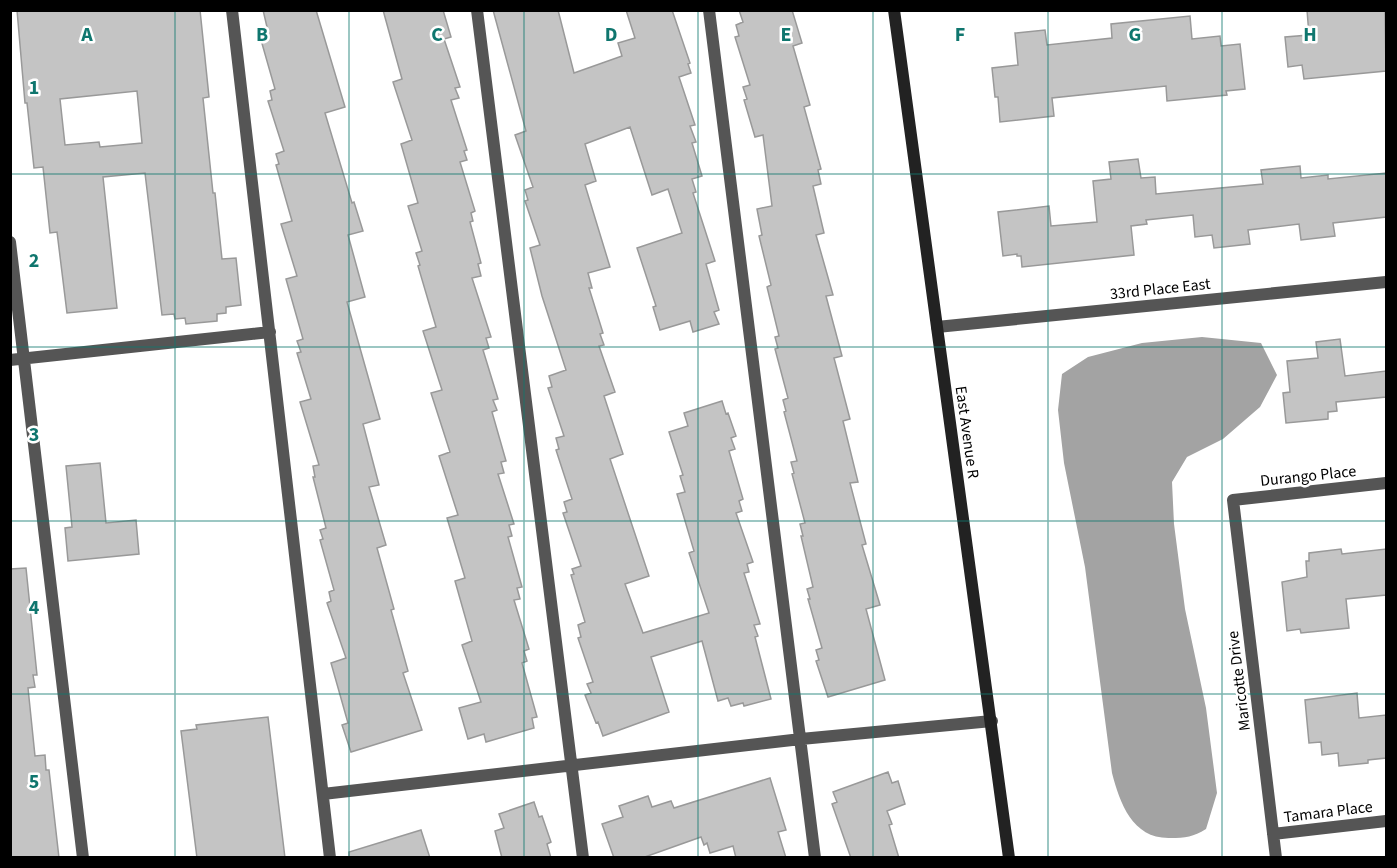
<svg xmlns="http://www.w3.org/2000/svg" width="1397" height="868" font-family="'Source Sans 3',sans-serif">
	<rect width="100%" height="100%" fill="#fff"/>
	<!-- water -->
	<path fill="#a3a3a3" d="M1202,337L1261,343L1277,375L1260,407L1223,439L1187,457L1172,482L1174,524L1185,609L1206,708L1217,793L1206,829C1193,837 1186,838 1170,838C1133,839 1120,804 1112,773L1085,567L1064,463L1058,410L1062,374L1088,357L1142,343Z"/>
	<!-- building -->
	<path fill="#c4c4c4" stroke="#999" stroke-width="1.5" fill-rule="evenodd" d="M17,10H200L209,97L203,98L213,193H215L222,259L236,258L241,305L226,307V313L217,314V321L186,324L185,318L175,319L174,314L162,315L145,173L103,177L117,308L67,313L57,232L50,233L43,167L34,168L27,103H25ZM137,91L142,143L100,147L99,142L65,145L60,99Z
		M263,10H316L345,107L325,113L352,203L354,202L363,231L348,235L365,297L347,302L380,419L363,424L379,485L369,487L386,545L377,548L394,609L391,610L408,671L403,673L422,730L351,752L342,725L348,723L331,663L346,658L327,603L331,601L329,592L334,590L320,540L323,539L320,530L326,528L313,477H315L313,466L319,465L300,402L311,399L297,353L301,352L297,341L303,339L286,279L297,276L281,224L292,221L276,165L279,164L276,154L284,151L268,101L272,100L270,91L275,89L261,40H264L261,29L267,27Z
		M383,10H443L451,37L444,39L460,87L455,88L459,98L451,100L467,150L464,151L467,160L460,162L475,211L471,213L473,221L470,222L481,263L478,264L481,276L472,278L491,337L486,338L489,348L483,350L498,399L493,400L497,410L492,412L506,461L501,462L504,473L498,474L514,524L509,525L512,536L508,537L522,587L517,588L520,599L514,600L529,649L524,651L527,661L522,663L537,717L532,718L534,728L486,742L484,734L468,739L459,708L481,702L462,645L472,641L455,581L465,578L447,518L458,515L439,456L450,452L431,393L442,390L423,331L436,327L418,266L420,265L416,253L422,251L408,206L418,203L401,144L412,140L393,82L402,79Z
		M493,10H558L574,73L622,56L618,43L635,38L626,10H672L690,63L688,64L691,73L679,77L695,125L690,126L696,142L692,143L702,176L692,179L696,192L693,193L715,261L706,264L719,310L714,312L719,324L693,332L690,321L660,330L653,307L656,306L637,248L682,233L668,189L652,195L630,127L585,144L596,181L585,185L610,267L588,273L592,288H589L603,333L600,334L604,345L599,346L615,392L604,396L623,454L610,459L649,576L625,584L643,633L709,613L689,553L694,551L677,494L685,492L680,476L683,475L669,432L688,426L684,413L722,401L726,414L728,413L736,436L731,438L735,449L729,451L743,499L739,501L742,511L736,513L753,562L747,564L749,572L744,573L760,624L754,625L758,636L755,637L771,699L744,706L743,703L731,706L728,698L718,701L702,641L651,657L669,712L603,736L598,722L596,723L585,695L591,693L587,684L593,682L578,638L581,637L578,625L585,622L571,575L574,574L572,569L581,566L563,513L567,512L564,502L572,499L556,450L559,449L556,438L564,436L548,388L552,387L549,376L566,370L542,296L530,248L540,245L525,201L528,200L525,190L533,187L515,135L526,131Z
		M739,10H792L802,43L793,46L810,105L804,107L821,169L818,170L821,184L813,186L824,233L816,235L833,295L826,296L842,356L834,358L850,419L843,421L858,482L850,483L866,544L862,545L880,605L866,609L885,680L828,697L816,661L819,660L816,650L822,648L808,599H810L807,589L813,587L801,536H803L800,524L805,523L792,474L794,473L791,462L797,461L784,412L786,411L783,400L788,398L775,349L778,348L775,337L779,336L767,287L771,285L759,236L762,235L757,209L772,206L763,135L755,137L744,100L747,99L743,87L750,85L735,37L739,36L736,25L743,22Z
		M1307,10H1385L1386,71L1304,79L1302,65L1288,67L1285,37L1309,35Z
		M1190,16L1192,39L1220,36L1221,46L1240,44L1245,89L1226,91L1227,95L1167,101L1166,86L1052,98L1054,116L1000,122L998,97H995L992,68L1018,65L1015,33L1045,30L1047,45L1112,38L1111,24Z
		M1138,159L1141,178L1155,177L1156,194L1263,184L1261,170L1300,166L1301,178L1328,175V179L1386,173V217L1333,223L1335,236L1301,240L1299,224L1248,230L1250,244L1214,248L1212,235L1195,237L1193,215L1146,220L1147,224L1131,226L1134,255L1022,267L1021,256H1017V254L1003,256L998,212L1049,206L1051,226L1097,222L1093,181L1111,179L1109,162Z
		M1340,339L1345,376L1386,371V397L1336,402L1337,411L1328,412V419L1286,423L1283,393L1290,392L1287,361L1318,358L1316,342Z
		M100,463L106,523L136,520L139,554L68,561L65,528L72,527L66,466Z
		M1341,549L1342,554L1386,549V595L1346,599L1349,628L1301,633L1300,629L1287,631L1282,582L1307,577L1306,561H1309V553Z
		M26,568L37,675H33L35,687L28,688L35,756L45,755L46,770H49L59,858H10V569Z
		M1357,693L1359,718L1386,715V758L1368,760V763L1339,766L1338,753L1322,755L1321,742L1309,743L1305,700Z
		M268,717L285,858H197L181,731L197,729L196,725Z
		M888,772L892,783L898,781L905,804L887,811L892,824L889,825L899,858H851L832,804L837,802L833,792Z
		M770,778L786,830L778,832L786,858H736L733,846L710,853L707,843L704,845L701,837L642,858H614L602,824L623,817L619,806L648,796L652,807L671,801L674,808Z
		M534,802L539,817L542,816L551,842L547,844L551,858H502L495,831L504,828L499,814Z
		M421,830L430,858H349V852Z"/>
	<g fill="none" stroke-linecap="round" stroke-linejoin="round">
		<!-- minor -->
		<path stroke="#555" stroke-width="12" d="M232,10L330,858
			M477,10L583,858
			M709,10L815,858
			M10,242L83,858
			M937,327L1386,282
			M10,360L270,332
			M323,794L801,739L992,721
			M1273,834L1386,821
			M1276,858L1233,500L1386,483"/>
		<!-- secondary -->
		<path stroke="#222" stroke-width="12" d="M894,10L1009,858"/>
	</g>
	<!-- grid -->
	<path fill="none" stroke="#0f766e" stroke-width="1.5" stroke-opacity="0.55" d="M175,10V858M349,10V858M524,10V858M698,10V858M873,10V858M1048,10V858M1222,10V858M10,174H1386M10,347H1386M10,521H1386M10,694H1386"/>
	<g text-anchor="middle" stroke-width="5" stroke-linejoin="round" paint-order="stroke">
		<!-- street labels -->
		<g font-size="16" fill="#000" stroke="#fff">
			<text transform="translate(1160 288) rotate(-6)" y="6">33rd Place East</text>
			<text transform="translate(968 432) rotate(82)" y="6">East Avenue R</text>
			<text transform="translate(1308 475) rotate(-6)" y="6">Durango Place</text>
			<text transform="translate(1238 681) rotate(-97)" y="6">Maricotte Drive</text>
			<text transform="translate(1328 811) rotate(-7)" y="6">Tamara Place</text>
		</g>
	</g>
	<g font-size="20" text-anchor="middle" font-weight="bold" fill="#0f766e" stroke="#fff" stroke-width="5" stroke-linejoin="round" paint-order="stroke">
		<text x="87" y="41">A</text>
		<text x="262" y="41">B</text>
		<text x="437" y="41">C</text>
		<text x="611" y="41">D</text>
		<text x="786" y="41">E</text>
		<text x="960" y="41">F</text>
		<text x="1135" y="41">G</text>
		<text x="1310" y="41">H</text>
		<text x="34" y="94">1</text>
		<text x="34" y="267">2</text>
		<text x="34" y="441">3</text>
		<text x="34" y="614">4</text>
		<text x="34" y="788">5</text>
	</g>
	<!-- border -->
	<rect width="1397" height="868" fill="none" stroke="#000000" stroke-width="24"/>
</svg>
